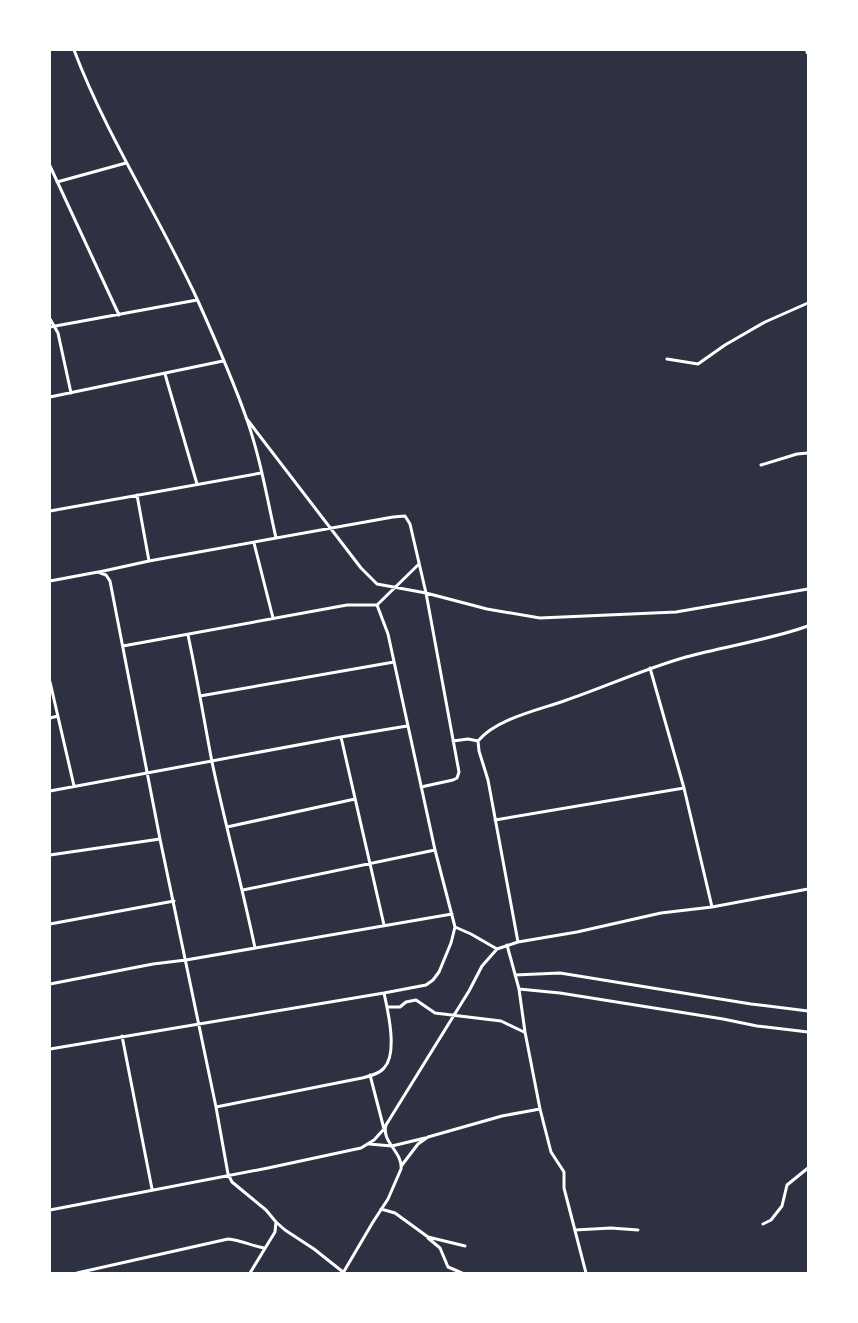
<svg xmlns="http://www.w3.org/2000/svg" width="858" height="1323" font-family="'Public Sans',sans-serif">
	<rect width="100%" height="100%" fill="#2d3142"/>
	<g fill="none" stroke-linecap="round" stroke-linejoin="round">
		<!-- minor -->
		<path stroke="#fff" stroke-width="3" d="M74,50C107,137 159,216 198,301C215,339 232,378 246,417C260,456 267,498 276,538
			M50,166L119,315
			M57,182L126,163
			M50,319L58,333L71,393
			M50,327L197,300
			M667,359L698,364L725,345L765,322L808,303
			M165,374L197,484
			M50,397L223,361
			M246,418L361,568L377,584L426,593L487,609L540,618L676,612L808,589
			M761,465L797,454L808,453
			M137,495L149,561
			M50,511L261,473
			M254,543L273,618
			M99,572L149,561L393,517L405,516L410,524L426,593L459,772L457,778L453,780L421,787
			M50,581L98,572L106,575L110,581L160,839L216,1107L228,1174L232,1182L266,1210L276,1222L275,1232L250,1273
			M377,605L419,564
			M188,635C197,677 204,720 212,762C225,824 242,885 255,948
			M650,668L684,788L712,907
			M50,682L74,786
			M200,696L394,662
			M50,718L58,716
			M341,737L384,925
			M453,741L468,739L478,741
			M50,791L341,737L407,726
			M495,820L684,788
			M227,827L355,799
			M50,855L160,839
			M243,890L435,850
			M50,924L174,901
			M455,927L471,934L497,949
			M518,942L488,780L479,751L478,741C496,719 538,710 564,701C605,687 644,669 686,657C726,646 769,640 808,626
			M507,945L519,989L525,1032L540,1109L551,1152L564,1172V1188L586,1273
			M515,975L560,973L751,1004L808,1011
			M50,984L153,964L186,960L452,914
			M519,989L560,993L723,1019L757,1026L808,1032
			M387,1007H400L406,1002L416,1000L435,1013L501,1021L524,1032
			M122,1036L152,1189
			M50,1049L384,993L426,985L433,980L439,972L451,943L455,927L435,850L388,634L377,605H347L123,646
			M216,1107L362,1078C370,1076 379,1074 384,1068C398,1054 388,1011 384,993
			M369,1144L392,1146L425,1138
			M402,1165L418,1144L428,1137L502,1116L540,1109
			M381,1209L395,1213L428,1237L465,1246
			M50,1210L268,1168L361,1148L374,1140L384,1129L370,1075
			M276,1222L285,1230L314,1249L343,1272
			M763,1224L771,1220L782,1206L787,1185L808,1168
			M575,1230L611,1228L638,1230
			M428,1238L440,1248L448,1267L462,1273
			M77,1273L228,1239C241,1240 252,1246 264,1248
			M343,1273L373,1222L388,1199L401,1169C403,1152 381,1142 386,1125L469,991L482,966L497,949L518,942L577,932L661,913L712,907L808,889"/>
		<!-- trunk -->
		<path stroke="#fff" stroke-width="5" d="M808,50V52"/>
	</g>
	<!-- border -->
	<rect width="858" height="1323" fill="none" stroke="#ffffff" stroke-width="102"/>
</svg>
